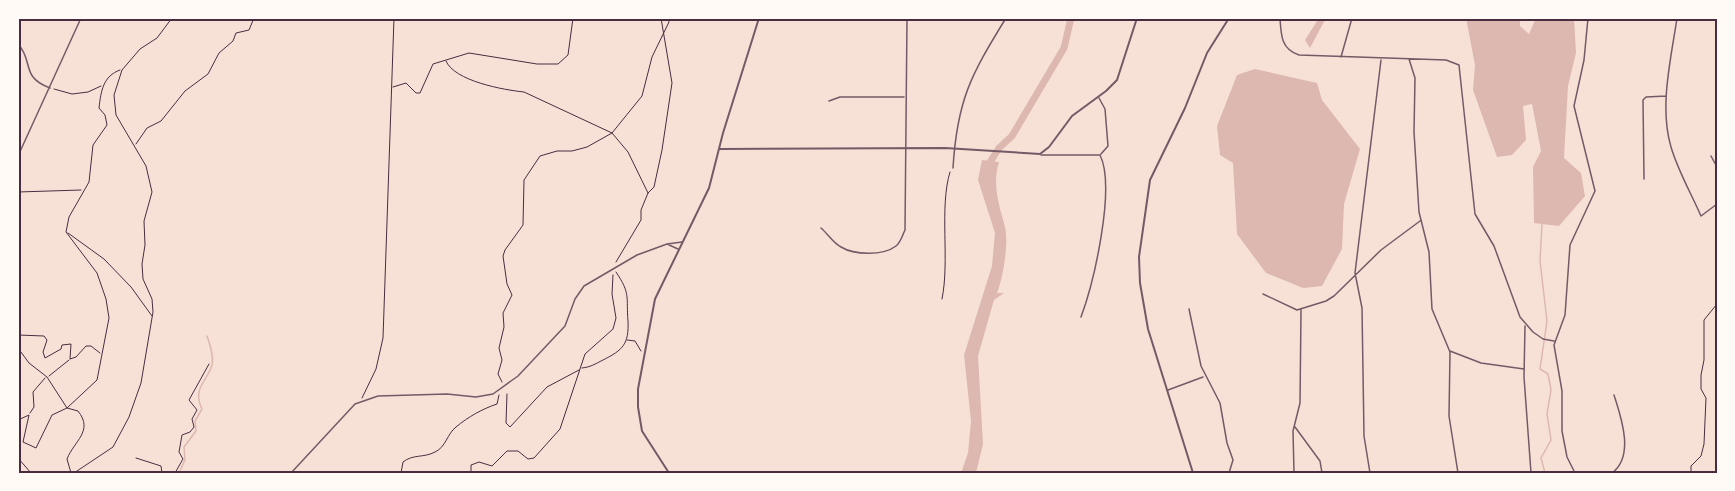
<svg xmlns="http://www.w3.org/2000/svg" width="1735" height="491" font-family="'Exo 2',sans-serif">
	<rect width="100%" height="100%" fill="#f7e1d7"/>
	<!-- water -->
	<path fill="#dcb8b0" d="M1319,18H1326L1310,48L1305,40Z
		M1466,18H1520V26L1529,34L1536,18H1574L1576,53L1568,86L1564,158L1581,173L1585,196L1559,226L1534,223L1533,167L1541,151L1532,104L1523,106L1526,140L1512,155L1497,157L1473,90L1475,65Z
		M1255,69L1317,83L1322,100L1360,149L1344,204L1342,249L1322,286L1303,288L1266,273L1237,234L1233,163L1220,155L1217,126L1237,75Z
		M982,160L999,162C992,185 999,204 1005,227C1009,243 1003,278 997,293H1004L994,300L978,356L983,444L976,473H961L968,453L971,421L964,355L992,266L995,233L978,180Z"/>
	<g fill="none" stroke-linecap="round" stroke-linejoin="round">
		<!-- stream -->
		<path stroke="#dcb8b0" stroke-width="1.5" d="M1542,224L1540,261L1547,321L1540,369L1548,374L1551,390L1547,414L1551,440L1541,458L1545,473
			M179,473L185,460L184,447L196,431L195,421L202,409C192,388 207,382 212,365C214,356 210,345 207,336"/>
		<!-- river -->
		<path stroke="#dcb8b0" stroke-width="7" d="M987,167L999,148L1012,136L1064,48L1071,18"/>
		<!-- path -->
		<path stroke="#4a2c40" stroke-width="1" d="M446,61C454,81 504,90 524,92L612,133L628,152L648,193
			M393,87L406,83L416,93H420L433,64L469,53L537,64H558L568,55L573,18
			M54,89L72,94L88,92L101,86
			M136,144L147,128L161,121L185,91L208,74L219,53L233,41L236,33L249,30L254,18
			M18,192L81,190
			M68,233L104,259L131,287L152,316
			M616,262L641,220V210L648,193L654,187L662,150L672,83L661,18
			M942,299C950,260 939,208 950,172
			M18,335L44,336L47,340L43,352L45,358L61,349L62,345L71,344L70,359L76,357L86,346H91L100,353
			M627,340L635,341L641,351
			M18,348L29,363L47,377L67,408L52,415L36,448L23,442L29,415L18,420
			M582,368C591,367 595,364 603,360C623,350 629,344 628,321C626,297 631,294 616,272
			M49,376L69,360
			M502,382L498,374L502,360L499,348L504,327L503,313L512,295L507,284L503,256L505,250L523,225L524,180L540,156L557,151H572L587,147L612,133L642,96L652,57L669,22L668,18
			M507,394L506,423L510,427L547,387L579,370
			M362,398L376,369L383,338L394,18
			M30,413L34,407L33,392L45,378
			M18,458L31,473
			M136,458L161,466L162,473
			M71,473L67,459C74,441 94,431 78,411L67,408L97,380L109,318L106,299L97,273L66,232L69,217L89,182L93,145L107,125L105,115L99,108C101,91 103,76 120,70
			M74,473L113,447L129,417L141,383L153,312L152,299L143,279L142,264L145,245L144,221L152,192L146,166L116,115L114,95L122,70L140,49L157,38L172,18
			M175,473L183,459L179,452L182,435L190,432L194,427L192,419L197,410L189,400L209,364
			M401,473L403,462C413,454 424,458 435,452C446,447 447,434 456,427C468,417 482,409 497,404L499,395
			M471,473V465L479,462L492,466L507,451H518L528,459L534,458L560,429L585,354L613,329L616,318L612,294L613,275
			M1691,473V466L1701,456L1704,444L1706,398L1701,389V375L1704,360V320L1717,304"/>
		<!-- minor -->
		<path stroke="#755966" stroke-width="1.5" d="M1280,18C1281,35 1281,49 1299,55L1446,60L1459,65L1475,214L1494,246L1520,317L1533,332L1543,339L1554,341
			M1677,18C1671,59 1659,107 1671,147C1678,171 1691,193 1701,216L1717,204
			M18,44C34,61 20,77 50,88
			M1341,57L1352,18
			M1409,59L1415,78L1414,132L1419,212L1429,252L1432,309L1450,352L1449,416L1458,473
			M1099,98L1105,109L1108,146L1101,154
			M829,101L840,97H904
			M1041,155H1100
			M18,156L81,18
			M1711,156L1717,167
			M953,168C957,100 971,75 1006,18
			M1644,179L1643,100L1646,97L1666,96
			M821,228C828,234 833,243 841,247C854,255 883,256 896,246C901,242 902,236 905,230L907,18
			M667,244L678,249
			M1263,294L1297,310L1326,301L1334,296L1381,250L1420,221
			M1189,309L1201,366L1220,403L1227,443L1233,460L1229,473
			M1081,317C1094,282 1116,187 1100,155
			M1525,326L1524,377L1531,473
			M1450,351L1481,363L1524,369
			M1168,390L1203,377
			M1295,427L1320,461L1322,473
			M291,473L355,404L378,396L447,394L476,397L493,394L518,376L565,326L575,299L584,286L637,255L667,244L682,242
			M1294,473L1293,431L1300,403L1301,310
			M1370,473L1364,436L1362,308L1355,273L1381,60
			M1575,473L1567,457L1562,431V391L1554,345L1565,315L1570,245L1595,191L1574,106L1584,60L1588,18
			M1612,473C1635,456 1621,417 1614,395"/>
		<!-- tertiary -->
		<path stroke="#755966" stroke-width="2" d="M719,149L945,148L1040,154L1049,147L1072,116L1106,91L1117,80L1137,18
			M669,473L642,431L638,407V389L655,299L709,188L723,133L759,18
			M1193,473L1148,329L1140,283L1139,257L1150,180L1185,108L1207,53L1229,18"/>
	</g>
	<!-- border -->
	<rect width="1735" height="491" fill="none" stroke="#fffaf5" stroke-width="39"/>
	<rect x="20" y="20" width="1696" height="452" fill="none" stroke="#4a2c40" stroke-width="2"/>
</svg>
